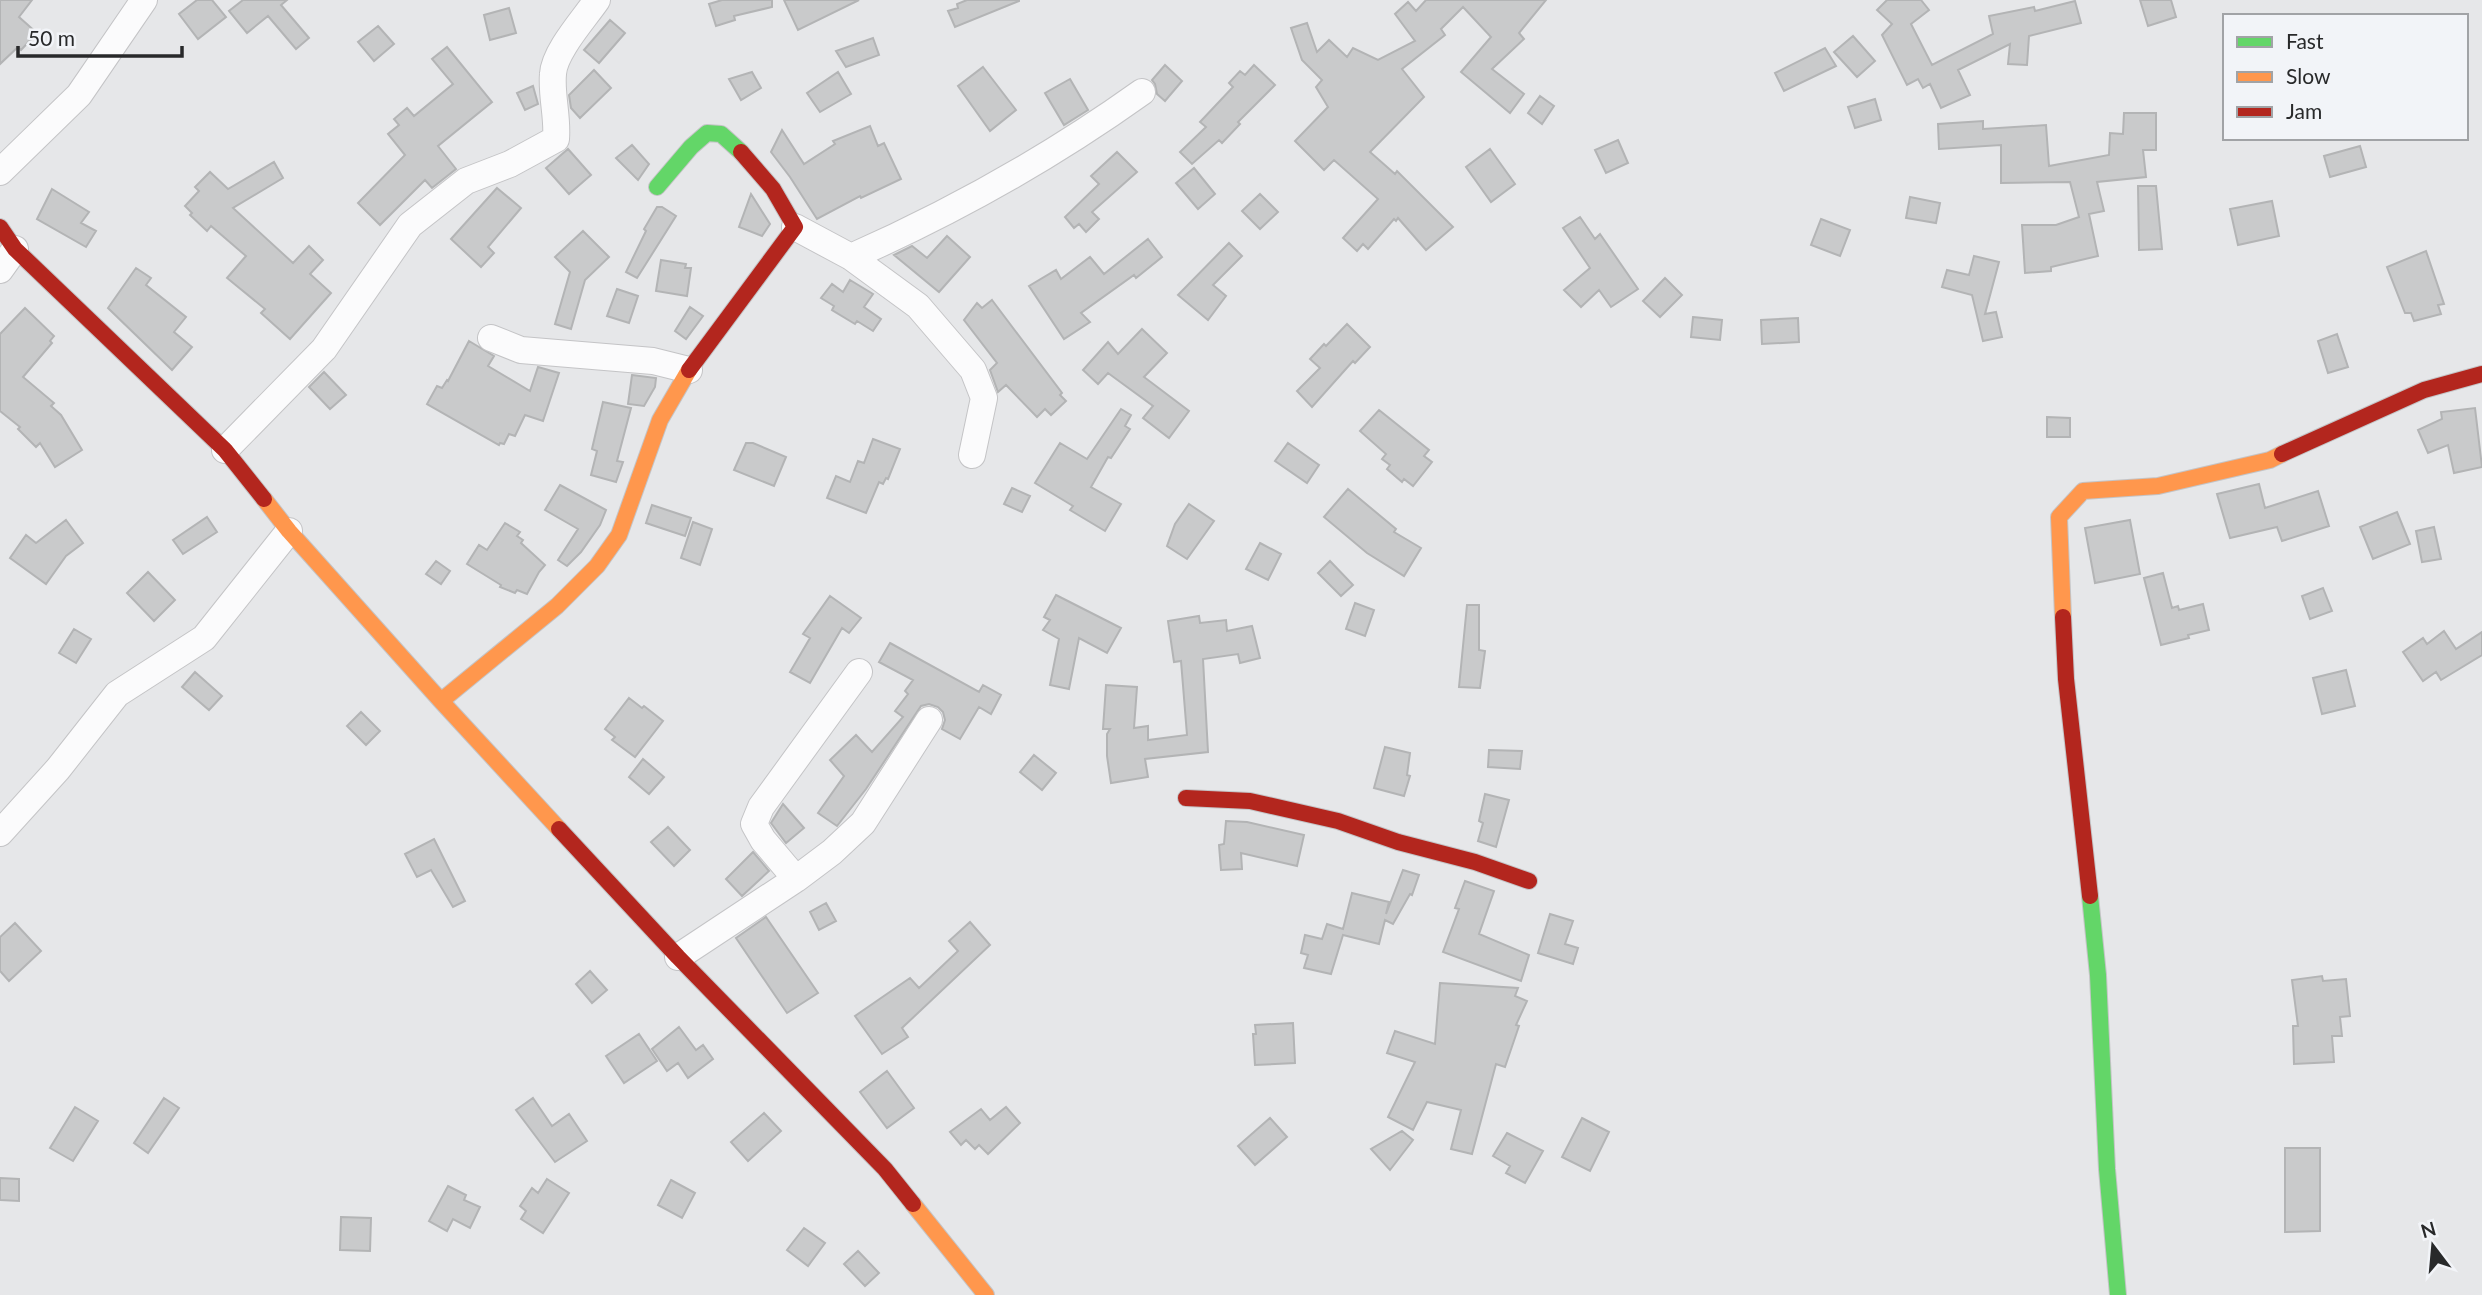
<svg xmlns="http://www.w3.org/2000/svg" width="2482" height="1295" font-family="Lato,sans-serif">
	<rect width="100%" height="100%" fill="#e6e7e9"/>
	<!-- building -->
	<path fill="#c9cacb" stroke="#b3b4b5" stroke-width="2" d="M0,0H32L19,17L37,33L21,50L18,47L0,64Z
		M197,0H212L226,17L198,39L179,14Z
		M243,0H287L281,5L309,38L296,49L268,16L247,33L229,11Z
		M722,0H772V7L734,16L735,20L716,26L709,4Z
		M784,0H859L798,30Z
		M967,0H1019V1L955,27L948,11L958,8L957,4Z
		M1426,0H1546L1519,33L1524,39L1492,69L1524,94L1510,113L1461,72L1491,37L1463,7L1441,29L1445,35L1402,69L1424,97L1370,152L1395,174L1397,171L1453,227L1426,250L1398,218L1396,221L1394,219L1368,249L1363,244L1357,251L1343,238L1378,199L1334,160L1324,170L1295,141L1328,107L1316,87L1322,80L1302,60L1291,28L1307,23L1317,52L1329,40L1347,57L1353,48L1378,60L1415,41L1395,14L1408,2L1416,11Z
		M1887,0H1921L1929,10L1911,24L1932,65L1993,34L1989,16L2034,7L2035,11L2075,1L2081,23L2029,36L2027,65L2008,64L2010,44L1958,70L1970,95L1941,108L1930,84L1923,88L1918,79L1907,85L1882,35L1892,24L1877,10Z
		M2140,0H2171L2176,17L2148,26Z
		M509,8L516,33L490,40L484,15Z
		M610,20L625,33L599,63L584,50Z
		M378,26L394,44L374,61L358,42Z
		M1853,36L1875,61L1857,77L1834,52Z
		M873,38L879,55L846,67L836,51Z
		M447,47L492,102L438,146L456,169L432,188L425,180L380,225L358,203L405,155L388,134L399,125L394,119L407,108L414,116L453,84L432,59Z
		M1825,48L1836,66L1784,91L1775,73Z
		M1165,65L1182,81L1165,101L1157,94L1155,84L1152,80Z
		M1254,65L1275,85L1238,122L1240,124L1222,143L1219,140L1192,164L1180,152L1206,127L1200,122L1233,87L1229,83L1240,71L1245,75Z
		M983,67L1016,110L990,131L958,86Z
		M594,70L611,88L580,118L571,108L569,95Z
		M752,72L761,88L741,100L729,79Z
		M838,72L851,94L820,112L807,93Z
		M1070,79L1088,110L1064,125L1045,93Z
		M533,86L538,104L525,110L517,93Z
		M1540,96L1554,106L1542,124L1528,113Z
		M1875,99L1881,120L1855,128L1848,107Z
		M2124,113H2156V150H2143L2146,177L2097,182L2104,211L2089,214L2098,256L2051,267V271L2025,273L2022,225H2056L2079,217L2070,182L2001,183V145L1939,149L1938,124L1983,121V129L2046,125L2049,166L2109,155L2110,133L2123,134Z
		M870,126L878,146L884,143L901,179L861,198L860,196L817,219L790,177L771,152L782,130L804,164L835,144L833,141Z
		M1618,140L1628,163L1606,173L1595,150Z
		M632,145L649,164L638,180L616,158Z
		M2360,146L2366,167L2330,177L2324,156Z
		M568,149L591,175L569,194L546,168Z
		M1490,149L1515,184L1491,202L1466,167Z
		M1117,152L1137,172L1092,212L1099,219L1086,232L1079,224L1074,228L1065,217L1099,184L1091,176Z
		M274,162L283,178L233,208L293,263L309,246L323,260L310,274L331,293L290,339L261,313L265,309L227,278L246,256L211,226L207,231L190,215L192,213L185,206L199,191L195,187L210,172L228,189Z
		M1194,168L1215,194L1198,209L1176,183Z
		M2138,186H2156L2162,249L2139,250Z
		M497,188L521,208L488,247L494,253L481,267L451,239Z
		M52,189L89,212L81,223L96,231L86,247L37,219Z
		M751,194L770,224L762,236L739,227Z
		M1260,194L1278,212L1260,229L1242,211Z
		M1910,197L1940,203L1936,223L1906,218Z
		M2272,201L2279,236L2238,245L2230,209Z
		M657,207H662L676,216L637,278L626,272L646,231L644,229Z
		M1580,217L1595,239L1600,234L1638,289L1611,307L1599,290L1581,307L1564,290L1590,268L1563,228Z
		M1821,219L1850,230L1840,256L1811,245Z
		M583,231L609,257L585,280L571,329L555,324L570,272L555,257Z
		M947,236L970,257L939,292L894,255L912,246L927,258Z
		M1148,239L1162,257L1136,278L1134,275L1081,313L1090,322L1064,339L1029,286L1056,270L1061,279L1090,257L1104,274Z
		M1229,243L1242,256L1213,285L1226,296L1208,320L1178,295Z
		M2426,251L2444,304L2438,305L2441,314L2414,321L2411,313H2405L2387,267Z
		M1974,256L1999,262L1985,314L1996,312L2002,337L1983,341L1972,295L1942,287L1947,270L1969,275Z
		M661,260L686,264L685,268H691L687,296L656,291Z
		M136,268L151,278L146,285L186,317L174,332L192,347L172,370L108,308Z
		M1665,278L1682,295L1660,317L1643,301Z
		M850,280L873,294L864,307L881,319L873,331L857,321L855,324L832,310L834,306L821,298L832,284L843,292Z
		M617,289L638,296L629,323L607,316Z
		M992,300L1062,393L1060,395L1066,401L1051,415L1045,409L1037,417L1006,385L998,392L990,370L997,363L964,320L977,303L982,308Z
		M690,307L703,316L686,339L675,331Z
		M25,308L54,336L50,341L52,343L23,377L54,403L51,406L61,415L82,450L55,467L40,443L36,447L18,429L20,427L0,411V334Z
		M1693,317L1722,320L1720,340L1691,337Z
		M1798,318L1799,342L1762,344L1761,320Z
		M1347,324L1370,347L1355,363L1353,361L1312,407L1297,391L1320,368L1310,359L1324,344L1326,346Z
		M1142,329L1167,353L1144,377L1189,411L1169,438L1143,418L1153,406L1108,373L1098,384L1083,370L1108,342L1118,354Z
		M2337,334L2348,367L2328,373L2318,341Z
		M469,341L494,356L488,366L530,391L538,367L559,373L543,421L525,415L515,436L509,434L504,444L500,443L499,445L427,404L437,386L442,388L447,380L448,381Z
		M324,372L346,395L330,409L309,387Z
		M632,375L656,378L655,387L644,406L628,404Z
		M603,402L631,408L617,461L623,462L616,482L591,475L597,451L592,449Z
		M2475,408L2482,467L2454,473L2448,445L2428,453L2418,430L2442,419L2441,412Z
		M1121,409L1131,415L1125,426L1130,429L1111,458L1108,457L1091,487L1121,504L1105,531L1070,510L1073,506L1035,483L1060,443L1087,459Z
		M1379,410L1429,450L1424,456L1432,462L1413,486L1404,479L1402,482L1387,469L1390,465L1382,459L1386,454L1360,431Z
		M2047,417L2070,418V437H2047Z
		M873,439L900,449L888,479L886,478L883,484L879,482L866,513L827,498L836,476L850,482L858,461L864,463Z
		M746,443H753L786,457L774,486L734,470Z
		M1288,443L1319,465L1307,483L1275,461Z
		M2259,484L2265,508L2318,491L2329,526L2282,541L2277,527L2230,538L2217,494Z
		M560,485L606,510L600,525L581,552L567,566L558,560L578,529L545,510Z
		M1012,488L1030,496L1022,512L1004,504Z
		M1348,489L1396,529L1394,532L1421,548L1404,576L1367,553L1324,517Z
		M1189,504L1214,521L1187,559L1167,546L1175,524Z
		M652,505L691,518L685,536L646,523Z
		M2397,512L2410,544L2373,559L2360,527Z
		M207,517L217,532L183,554L173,540Z
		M66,520L83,543L66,556L46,584L10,558L26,535L36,543Z
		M2130,520L2140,574L2095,583L2085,528Z
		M693,522L712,529L700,565L681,558Z
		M505,523L520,532L517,536L523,540L521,543L545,565L539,572L527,594L517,590L515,593L500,587L501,585L467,564L479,545L487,550Z
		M2434,527L2441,559L2422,562L2416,531Z
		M1260,543L1281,554L1268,580L1246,569Z
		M436,561L450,571L441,584L426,574Z
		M1330,561L1353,585L1341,596L1318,573Z
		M148,572L175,600L154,621L127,593Z
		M2163,573L2172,608L2178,606L2179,610L2203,604L2209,630L2188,635L2189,638L2161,645L2144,578Z
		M2323,588L2332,611L2310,619L2302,596Z
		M1056,595L1121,628L1107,653L1079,638L1069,689L1050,685L1059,639L1043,630L1050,620L1044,617Z
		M830,596L861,618L849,633L842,628L810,683L790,672L810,638L803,634Z
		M1355,603L1374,610L1365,636L1346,629Z
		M1467,605H1479V650L1485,651L1480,688L1459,687Z
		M1199,616L1200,623L1226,620L1227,631L1252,626L1260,658L1240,663L1238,654L1203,659L1208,752L1145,759L1148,777L1111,783L1107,756V734L1110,729H1103L1106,685L1137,687L1134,728L1148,726V740L1187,735L1181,661L1174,662L1168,621Z
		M74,629L91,639L76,663L59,653Z
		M2444,631L2456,649L2482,632V655L2441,680L2436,672L2423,681L2403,652L2423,638L2427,644Z
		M890,643L979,692L983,685L1001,695L991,714L979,707L960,739L942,729L945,720L943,712L938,707L929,704L921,706L866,789L837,826L818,813L844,776L830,760L856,735L872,752L903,717L895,711L908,694L905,691L913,680L879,662Z
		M2346,670L2355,706L2322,714L2313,678Z
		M195,672L222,696L209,710L182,687Z
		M629,698L642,708L644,706L663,721L635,757L612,740L615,737L605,729Z
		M361,712L380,731L366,745L347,726Z
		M1385,747L1410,753L1407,775L1410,776L1404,796L1374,788Z
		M1489,750L1522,751L1520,769L1488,767Z
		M1034,755L1056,773L1042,790L1020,772Z
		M643,759L664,777L649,794L629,777Z
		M1485,794L1509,800L1496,847L1478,841L1483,823L1479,821Z
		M783,804L804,828L786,843L771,823Z
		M1226,821L1247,822L1304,835L1297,866L1241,853L1242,869L1221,870L1219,845L1224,844Z
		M668,827L690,850L674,866L651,842Z
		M434,839L465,901L453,907L431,870L417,877L405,854Z
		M753,852L769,871L742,896L726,879Z
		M1403,870L1419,875L1412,895L1410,894L1393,924L1385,920L1379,944L1343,935L1331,974L1304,968L1308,955L1301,953L1305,935L1322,939L1327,924L1343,929L1352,893L1389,902L1386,914Z
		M1465,881L1494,891L1479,934L1529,955L1521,981L1443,952L1459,909L1455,908Z
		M826,903L836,921L819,930L810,912Z
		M1550,914L1573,921L1565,944L1578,948L1573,964L1538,953Z
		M766,917L818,993L787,1013L736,938Z
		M970,922L990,945L902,1028L908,1037L882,1054L855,1016L910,978L919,988L958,951L949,941Z
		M15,923L41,951L9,981L0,971V937Z
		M590,971L607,990L592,1003L576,984Z
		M2322,976L2323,981L2346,979L2350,1016L2340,1017L2342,1036H2332L2334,1062L2294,1064L2293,1026H2298L2292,980Z
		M1440,983L1518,988L1515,996L1527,1001L1516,1025L1519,1026L1505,1067L1496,1064L1472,1154L1451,1149L1461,1110L1427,1102L1413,1130L1388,1117L1415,1062L1387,1053L1395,1031L1435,1044Z
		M1293,1023L1295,1063L1255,1065L1253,1034H1256L1255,1025Z
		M679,1027L696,1050L703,1045L713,1059L688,1078L678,1063L667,1071L652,1049Z
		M639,1034L657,1061L624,1083L606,1056Z
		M887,1071L914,1108L887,1128L860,1092Z
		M164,1098L179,1108L148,1153L134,1143Z
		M533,1098L552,1126L569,1114L587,1141L555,1162L516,1110Z
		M75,1107L98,1121L73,1161L50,1148Z
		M1006,1107L1020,1123L988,1154L979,1145L975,1149L966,1140L961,1145L950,1132L981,1109L990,1120Z
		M764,1113L781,1131L748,1161L731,1142Z
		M1270,1118L1287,1137L1255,1165L1238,1146Z
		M1582,1118L1609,1132L1590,1171L1562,1157Z
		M1402,1131L1413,1140L1390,1170L1371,1149Z
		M1507,1133L1543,1151L1525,1183L1506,1173L1510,1166L1493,1156Z
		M2285,1148H2320V1231L2285,1232Z
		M0,1178L19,1179V1201L0,1200Z
		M547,1179L569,1193L543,1233L521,1219L526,1211L520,1206L532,1188L538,1193Z
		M671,1180L695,1193L682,1218L658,1205Z
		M448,1186L466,1195L464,1200L480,1207L470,1228L453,1219L447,1231L429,1221Z
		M341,1217L371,1218L370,1251L340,1250Z
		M804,1228L825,1243L808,1266L787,1250Z
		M858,1251L879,1273L865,1286L844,1264Z"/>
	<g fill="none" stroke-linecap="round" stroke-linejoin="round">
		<defs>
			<path id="street" d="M0,172L79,95L144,0
				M795,227L851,257L918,306L973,370L984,398L972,455
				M851,257C953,212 1051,157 1142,92
				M0,270L15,249
				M491,338L521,350L653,361L689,370
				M225,450L324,349L410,225L466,181L510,164L556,139C558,117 551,95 553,74C554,52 584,19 597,0
				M0,833L58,769L117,694L204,638L289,531
				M796,879L763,840L754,824L761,807L859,672
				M678,957L796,879L832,852L863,823L929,720"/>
			<path id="fast" d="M657,187L691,147L707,133L721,134L741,152
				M2090,896L2098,975L2107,1169L2118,1295"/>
			<path id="slow" d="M264,499L289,531L441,701L559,829
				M2063,617L2059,517L2083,491L2158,486L2270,460L2282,454
				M441,701L557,606L597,566L619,535L660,420L689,370
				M913,1204L986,1295"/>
			<path id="jam" d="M0,227L15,249L225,450L264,499
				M689,370L795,227L773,189L741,152
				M2282,454L2424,390L2482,374
				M2063,617L2066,679L2090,896
				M1186,798L1250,801L1338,821L1398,842L1475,862L1529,881
				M559,829L678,957L885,1169L913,1204"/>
		</defs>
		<!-- street casing -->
		<use href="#street" stroke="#c4c4c6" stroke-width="28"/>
		<!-- fast casing -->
		<use href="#fast" stroke="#c4c4c6" stroke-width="18"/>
		<!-- slow casing -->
		<use href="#slow" stroke="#c4c4c6" stroke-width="18"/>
		<!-- jam casing -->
		<use href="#jam" stroke="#c4c4c6" stroke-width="18"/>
		<!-- street -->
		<use href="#street" stroke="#fbfbfc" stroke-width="26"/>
		<!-- fast -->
		<use href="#fast" stroke="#63d668" stroke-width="16"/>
		<!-- slow -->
		<use href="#slow" stroke="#ff974d" stroke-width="16"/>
		<!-- jam -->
		<use href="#jam" stroke="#b3261e" stroke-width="16"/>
	</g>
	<!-- legend -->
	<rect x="2223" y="14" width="245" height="126" fill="#f2f4f8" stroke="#a1a3a6" stroke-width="2"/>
	<rect x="2237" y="37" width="35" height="10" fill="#63d668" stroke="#a1a3a6" stroke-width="2"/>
	<text x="2286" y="49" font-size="21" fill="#28292a">Fast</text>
	<rect x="2237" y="72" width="35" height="10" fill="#ff974d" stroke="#a1a3a6" stroke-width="2"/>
	<text x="2286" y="84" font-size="21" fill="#28292a">Slow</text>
	<rect x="2237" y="107" width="35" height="10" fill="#b3261e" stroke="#a1a3a6" stroke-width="2"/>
	<text x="2286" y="119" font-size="21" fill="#28292a">Jam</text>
	<!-- north arrow -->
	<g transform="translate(2433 1246) rotate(344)" stroke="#f2f4f8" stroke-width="5" paint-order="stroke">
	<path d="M0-5L12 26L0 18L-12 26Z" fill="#28292a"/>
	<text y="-10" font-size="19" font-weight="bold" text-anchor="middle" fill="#28292a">N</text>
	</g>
	<!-- scale -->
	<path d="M18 46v10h164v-10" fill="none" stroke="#28292a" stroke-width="3.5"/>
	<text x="28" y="46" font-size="21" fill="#28292a" stroke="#f2f4f8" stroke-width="5" paint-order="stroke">50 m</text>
</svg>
